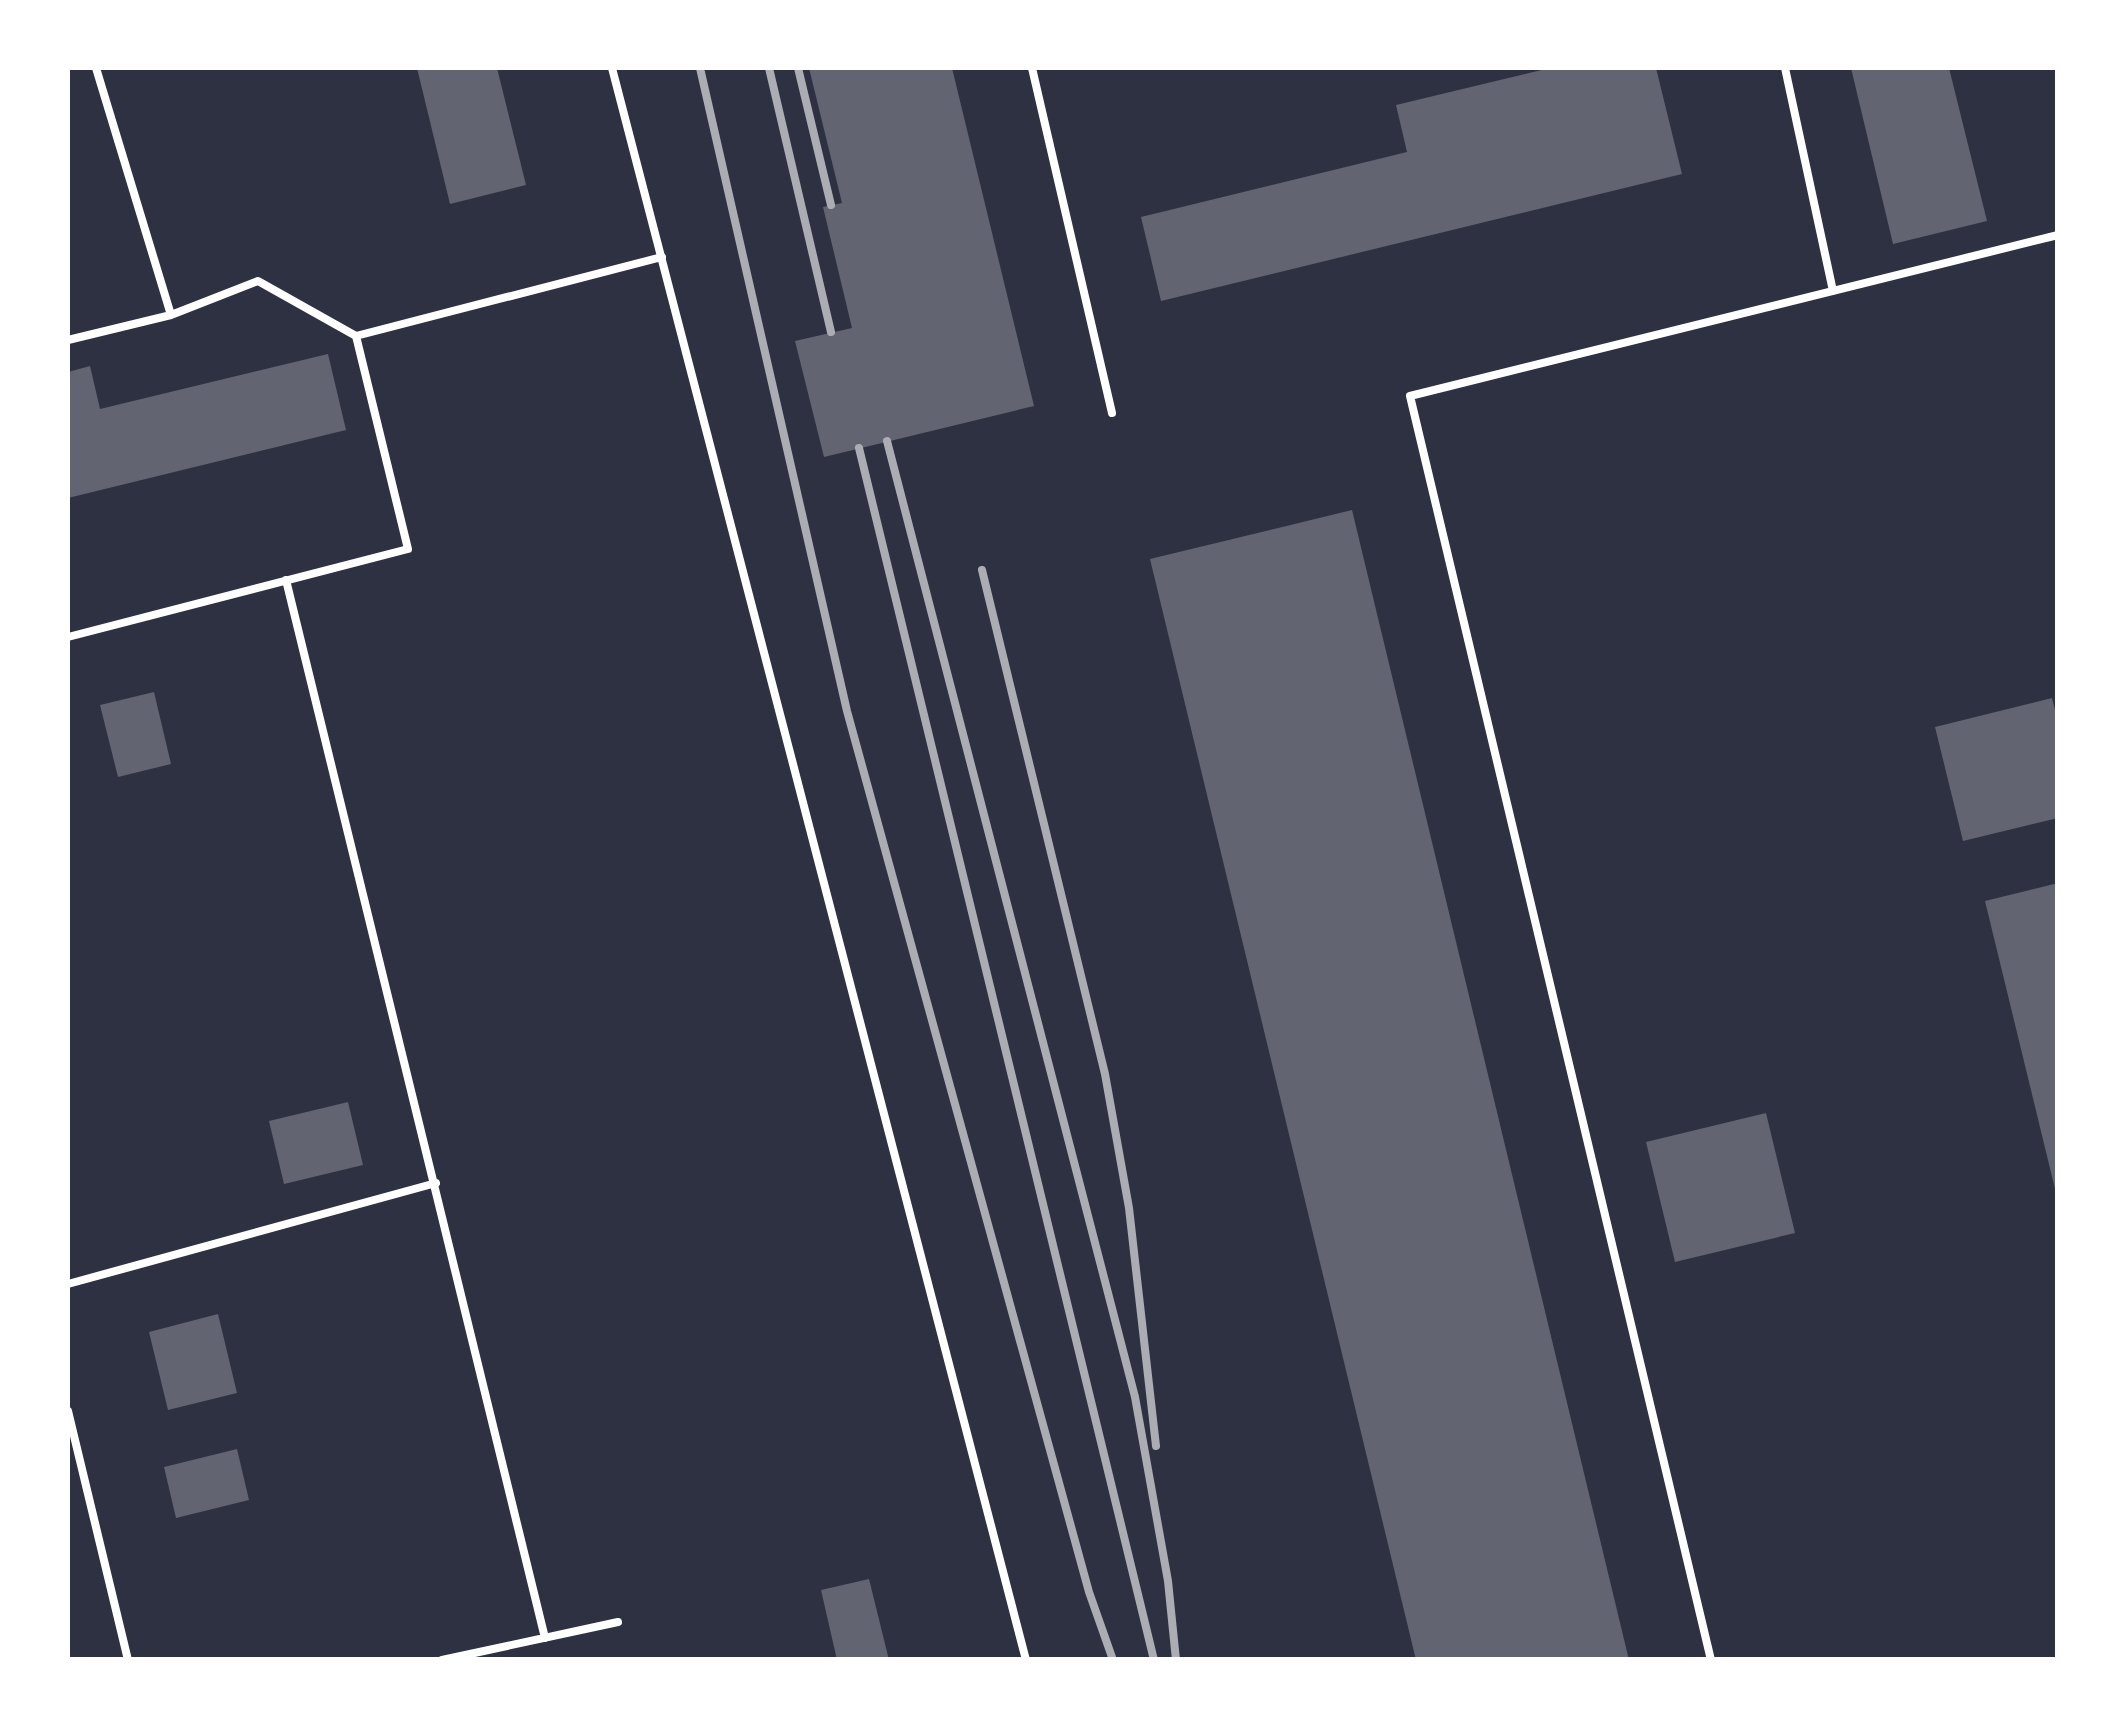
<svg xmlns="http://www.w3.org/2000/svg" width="2125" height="1727" font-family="Manrope,sans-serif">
	<rect width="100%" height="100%" fill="#2d3142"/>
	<!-- building -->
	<path fill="#626471" d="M417,68H497L526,185L450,204Z
		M809,68H952L1034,406L824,457L795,341L852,328L823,207L842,203Z
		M1550,68H1656L1682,174L1161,301L1141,217L1407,152L1396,105Z
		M1851,68H1949L1987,221L1893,244Z
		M328,354L346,430L68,498V372L90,366L100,409Z
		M1352,510L1629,1660H1416L1150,559Z
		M154,692L171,764L118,777L100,705Z
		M2052,698L2058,722V818L1963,841L1935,727Z
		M2058,883V1193H2056L1985,901Z
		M348,1102L363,1165L284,1184L269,1121Z
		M1766,1113L1795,1233L1675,1262L1646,1142Z
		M218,1314L237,1393L168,1410L149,1332Z
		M237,1449L249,1500L176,1518L164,1467Z
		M869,1579L889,1660H837L821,1590Z"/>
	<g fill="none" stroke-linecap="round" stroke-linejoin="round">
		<!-- service -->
		<path stroke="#fff" stroke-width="8" d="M96,68L171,315
			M612,68L1026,1660
			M1032,68L1112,413
			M1785,68L1833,291
			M68,340L171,315L258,281L356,336
			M286,580L545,1638
			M68,637L408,549L356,336L662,257
			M68,1284L436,1183
			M68,1411L128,1660
			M442,1660L618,1622
			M1711,1660L1410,396L2058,235"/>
		<!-- rail -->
		<path stroke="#abadb3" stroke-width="8" d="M700,68L847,711L1089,1592L1113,1660
			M769,68L831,332
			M798,68L831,205
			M887,441L1135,1397L1168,1581L1176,1660
			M859,448L1154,1660
			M982,570L1105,1074L1129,1208L1156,1446"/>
	</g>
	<!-- border -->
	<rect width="2125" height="1727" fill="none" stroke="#ffffff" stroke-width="140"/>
</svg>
